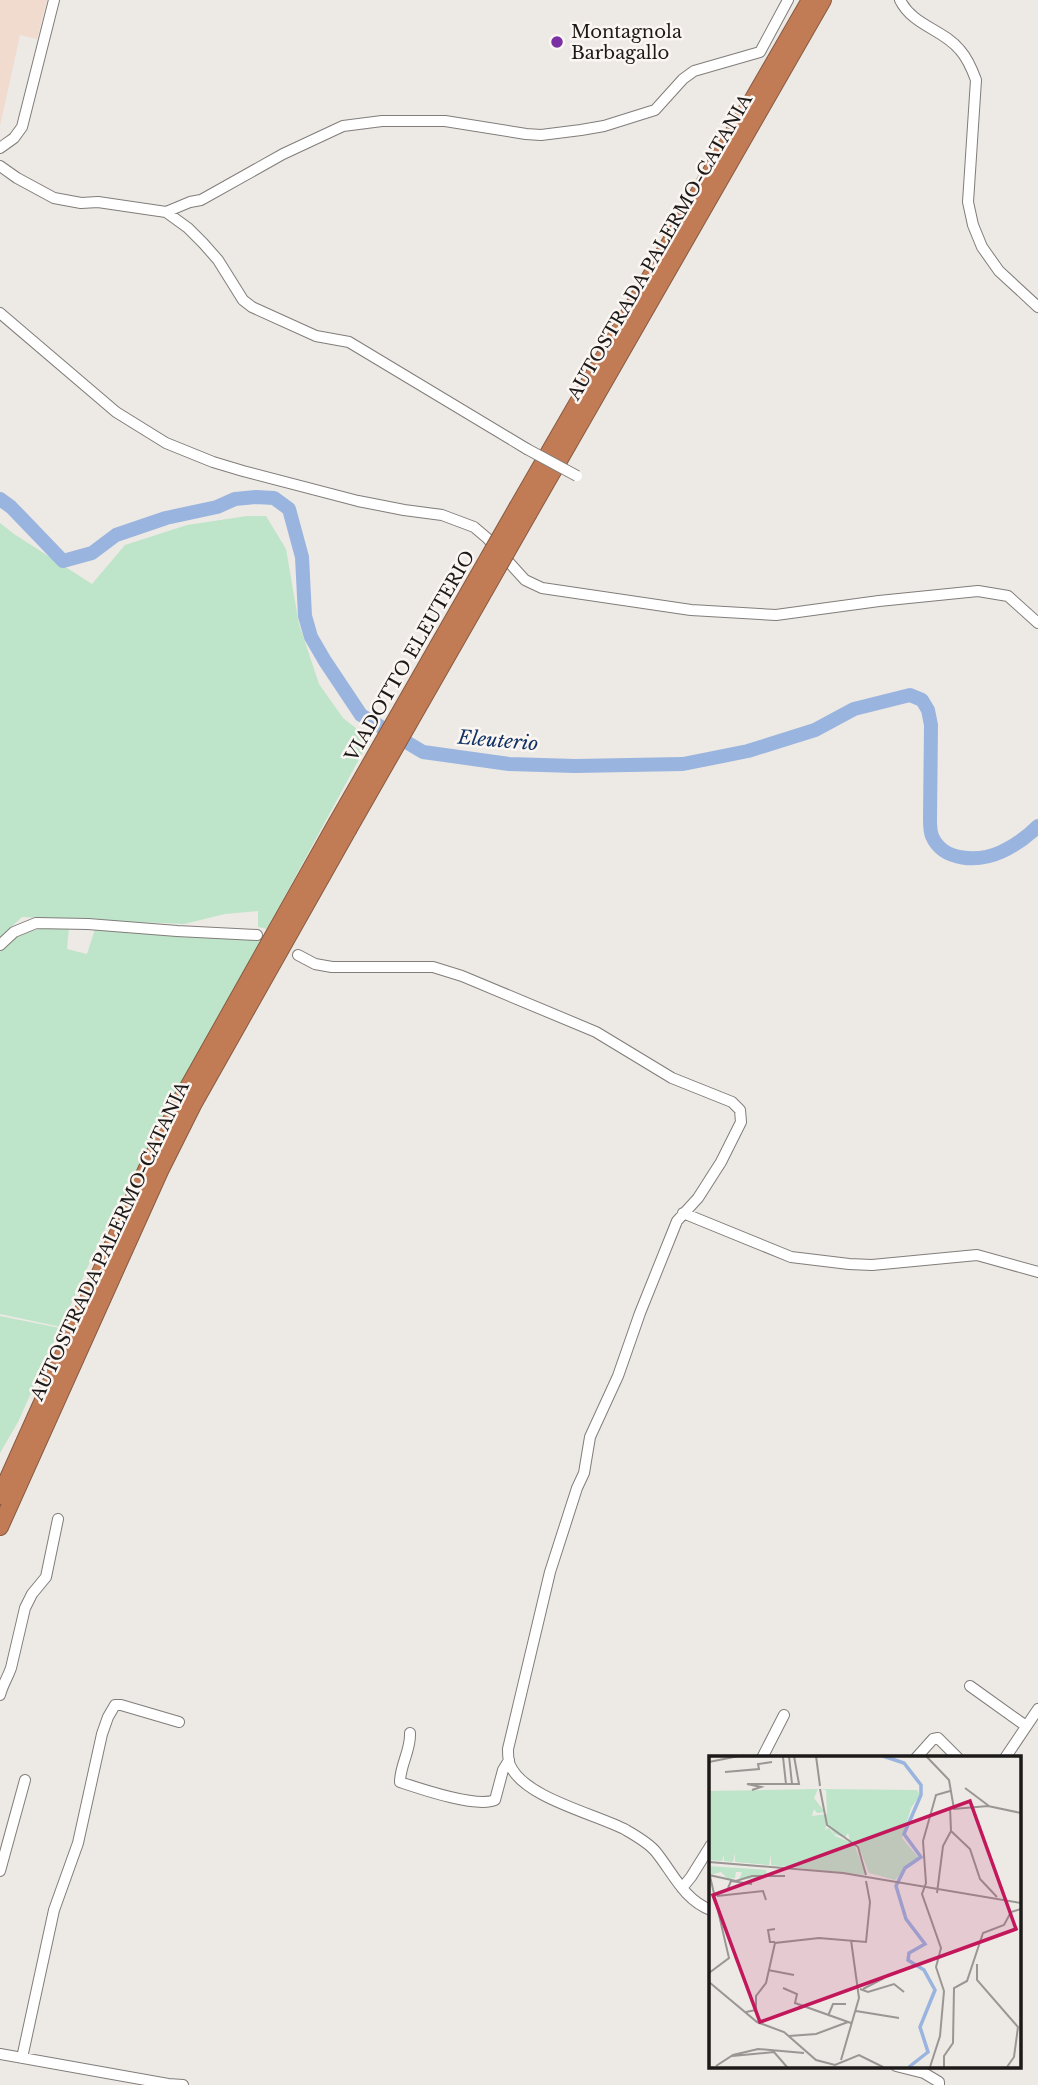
<svg xmlns="http://www.w3.org/2000/svg" width="1038" height="2085" font-family="'Libre Baskerville',serif">
	<rect width="100%" height="100%" fill="#ede9e5"/>
	<!-- industrial -->
	<path fill="#f1dbce" d="M0,0H47L37,39L20,35L0,126Z"/>
	<!-- green -->
	<path fill="#bee5ca" d="M247,516H266L286,549L299,624L319,684L343,718L370,739L267,929L258,927V911L225,914L184,924L22,917L0,937V523L14,534L92,584L125,545L187,525Z
		M69,927L67,949L87,954L95,929L135,933L145,932L167,936L178,934L261,941L164,1114L133,1178L102,1235L61,1327L0,1314V951C20,929 41,928 69,927Z
		M0,1316L60,1328L18,1422L0,1453Z"/>
	<g fill="none" stroke-linecap="round" stroke-linejoin="round">
		<!-- river -->
		<path stroke="#99b4de" stroke-width="14" d="M0,499L11,507L63,561L92,553L116,535L166,518L217,507L235,499L256,497L274,498L289,509L302,557L305,616L311,637L325,661L361,715L423,752L509,764L575,766L683,764L748,751L815,730L854,709L910,695L922,700L928,710L931,725L930,819C930,824 930,831 932,836C943,862 979,862 1001,852C1014,846 1028,836 1038,826"/>
		<defs>
			<path id="minor" d="M900,0C913,26 943,29 960,50C968,59 972,69 976,80L968,202L973,225L982,247L999,271L1038,307
				M0,148L14,138L22,127L54,0
				M0,166L17,178L54,198L81,203L98,202L166,212L188,228L203,243L218,260L243,300L252,307L316,336L349,342L527,449
				M166,212L190,202L201,200L283,154L343,126L382,121H445L526,134L541,135L581,130L604,126L655,110L683,79L694,71L760,52L788,0
				M0,313L116,412L166,443L213,462L243,471L358,501L404,510L442,515L474,527L487,538L525,580L542,588L691,610L776,615L879,601L978,591L1008,596L1038,623
				M0,945L14,932L36,923L88,924L177,931L257,935
				M298,955L315,964L332,967H433L462,976L596,1032L672,1078L732,1102L740,1110L741,1122L721,1162L698,1198L677,1221L640,1313L618,1376L590,1437L584,1473L577,1488L550,1572L508,1749C508,1754 508,1761 510,1765C524,1798 596,1814 626,1830C636,1836 649,1843 656,1852C673,1873 684,1900 711,1910
				M683,1213L791,1257L849,1264L872,1265L977,1255L1038,1272
				M970,1686L1026,1726
				M0,1695C3,1684 7,1679 11,1668L25,1608L32,1594L46,1577L58,1519
				M410,1733C411,1750 400,1765 400,1782C421,1789 476,1808 495,1800L503,1770L509,1760
				M762,1758L784,1715
				M916,1758L933,1739L938,1738L958,1758
				M1005,1758L1038,1709
				M0,1871L25,1780
				M682,1888L691,1877L711,1845
				M0,2054L168,2084L183,2085
				M22,2058L54,1910L78,1843L102,1734L108,1717L115,1705H121L179,1722
				M896,2066L924,2073L939,2082V2085"/>
			<path id="highway" d="M518,506L810,0
				M529,513L823,0
				M0,1496L148,1166L182,1098L336,824
				M0,1527L160,1171L194,1103L348,830"/>
		</defs>
		<!-- minor casing -->
		<use href="#minor" stroke="#817d7a" stroke-width="12"/>
		<!-- highway casing -->
		<use href="#highway" stroke="#875a41" stroke-width="18"/>
		<!-- minor -->
		<use href="#minor" stroke="#fff" stroke-width="10"/>
		<!-- highway -->
		<use href="#highway" stroke="#c17c56" stroke-width="16"/>
		<defs>
			<path id="minor-bridge" d="M527,449L577,476"/>
			<path id="highway-bridge" d="M336,824L518,506
				M348,830L529,513"/>
		</defs>
		<!-- minor-bridge casing -->
		<use href="#minor-bridge" stroke="#817d7a" stroke-width="12" stroke-linecap="butt"/>
		<!-- highway-bridge casing -->
		<use href="#highway-bridge" stroke="#875a41" stroke-width="18" stroke-linecap="butt"/>
		<!-- minor-bridge -->
		<use href="#minor-bridge" stroke="#fff" stroke-width="10"/>
		<!-- highway-bridge -->
		<use href="#highway-bridge" stroke="#c17c56" stroke-width="16"/>
	</g>
	<!-- markers -->
	<circle fill="#7b31a3" stroke="#fbf6f2" stroke-width="2.5" cx="557" cy="42" r="7"/>
	<g text-anchor="middle" stroke-width="5" stroke-linejoin="round" paint-order="stroke">
		<!-- poi labels -->
		<g font-size="18" fill="#1c1a19" stroke="#fbf6f2" text-anchor="start">
			<text x="571" y="38">Montagnola<tspan x="571" dy="21">Barbagallo</tspan></text>
		</g>
		<!-- street labels -->
		<g font-size="18" fill="#1c1a19" stroke="#fbf6f2">
			<text transform="translate(660 247) rotate(-60)" y="6">AUTOSTRADA PALERMO-CATANIA</text>
			<text transform="translate(410 656) rotate(-60)" y="6">VIADOTTO ELEUTERIO</text>
			<text transform="translate(110 1241) rotate(-65)" y="6">AUTOSTRADA PALERMO-CATANIA</text>
		</g>
		<!-- water labels -->
		<g font-size="19" font-style="italic" fill="#103265" stroke="#fbf6f2">
			<text transform="translate(498 740) rotate(5)" y="7">Eleuterio</text>
		</g>
	</g>
	<!-- overview -->
	<g transform="translate(709 1756)">
		<rect width="312" height="312" fill="#ede9e5"/>
		<path d="M109,33L105,42L116,56L108,57L105,53L103,60L118,58L117,34L112,33L208,34L211,39L202,52L193,82L209,101L186,124L160,117L149,89L141,85L139,77L136,82L125,78L118,67L116,74L120,72L126,80L145,88L157,119L62,109V99L60,109L26,106V97L24,106L15,105V99L13,105L0,104V35ZM0,110L57,114L58,121L30,124L33,116H27L26,122L19,123L12,116L1,119Z" fill="#bee5ca"/>
		<path fill="none" stroke="#99b4de" stroke-width="3.5" d="M174,0L195,7L212,29V39L195,78L212,101L196,112L187,130L197,163L216,188L200,197L199,204L215,214L226,234L211,271L219,296L200,311"/>
		<path fill="none" stroke="#999693" stroke-width="2" d="M80,0L83,28M107,0L111,30M217,0L240,24L245,53L279,50L312,57M74,1L77,28M0,6L30,0M16,16L50,13L49,8L63,6M256,32L280,50M111,33L118,69L149,91L157,119M43,34L52,31L38,28H90L85,0M242,75L261,93L271,123L288,141M0,106L134,117L312,147M0,116L20,202L0,217M0,119L27,125L43,120H76M19,132L22,125L43,128M228,137L234,90L242,75L241,51M8,140L54,135L57,144M66,173L59,174L61,186H66M268,208V224L309,271L305,301L298,311M59,214L85,219M0,226L48,266L75,276L107,304L126,309L150,299L174,311M74,232L88,238L86,247L142,267M151,233L159,236L185,228L195,236M154,233L175,222M147,255L190,262M37,256L47,254V240L57,227L66,187L110,182L157,186L161,146L157,125M119,260L124,248H137M80,280L107,278L139,266M23,300L65,296L78,311M132,304L150,242L142,184M7,310L24,299L49,293L95,297M221,311L231,280L235,235L227,211L232,192L213,138L217,127L214,85L227,39L241,35M235,311V300L244,287L245,232L258,225L274,177L295,169L302,156L312,153"/>
		<path fill="#c2185b" fill-opacity="0.15" stroke="#c2185b" stroke-width="3.5" d="M261,45L307,173L51,266L4,139Z"/>
		<rect width="312" height="312" fill="none" stroke="#1c1a19" stroke-width="3.5"/>
	</g>
</svg>
